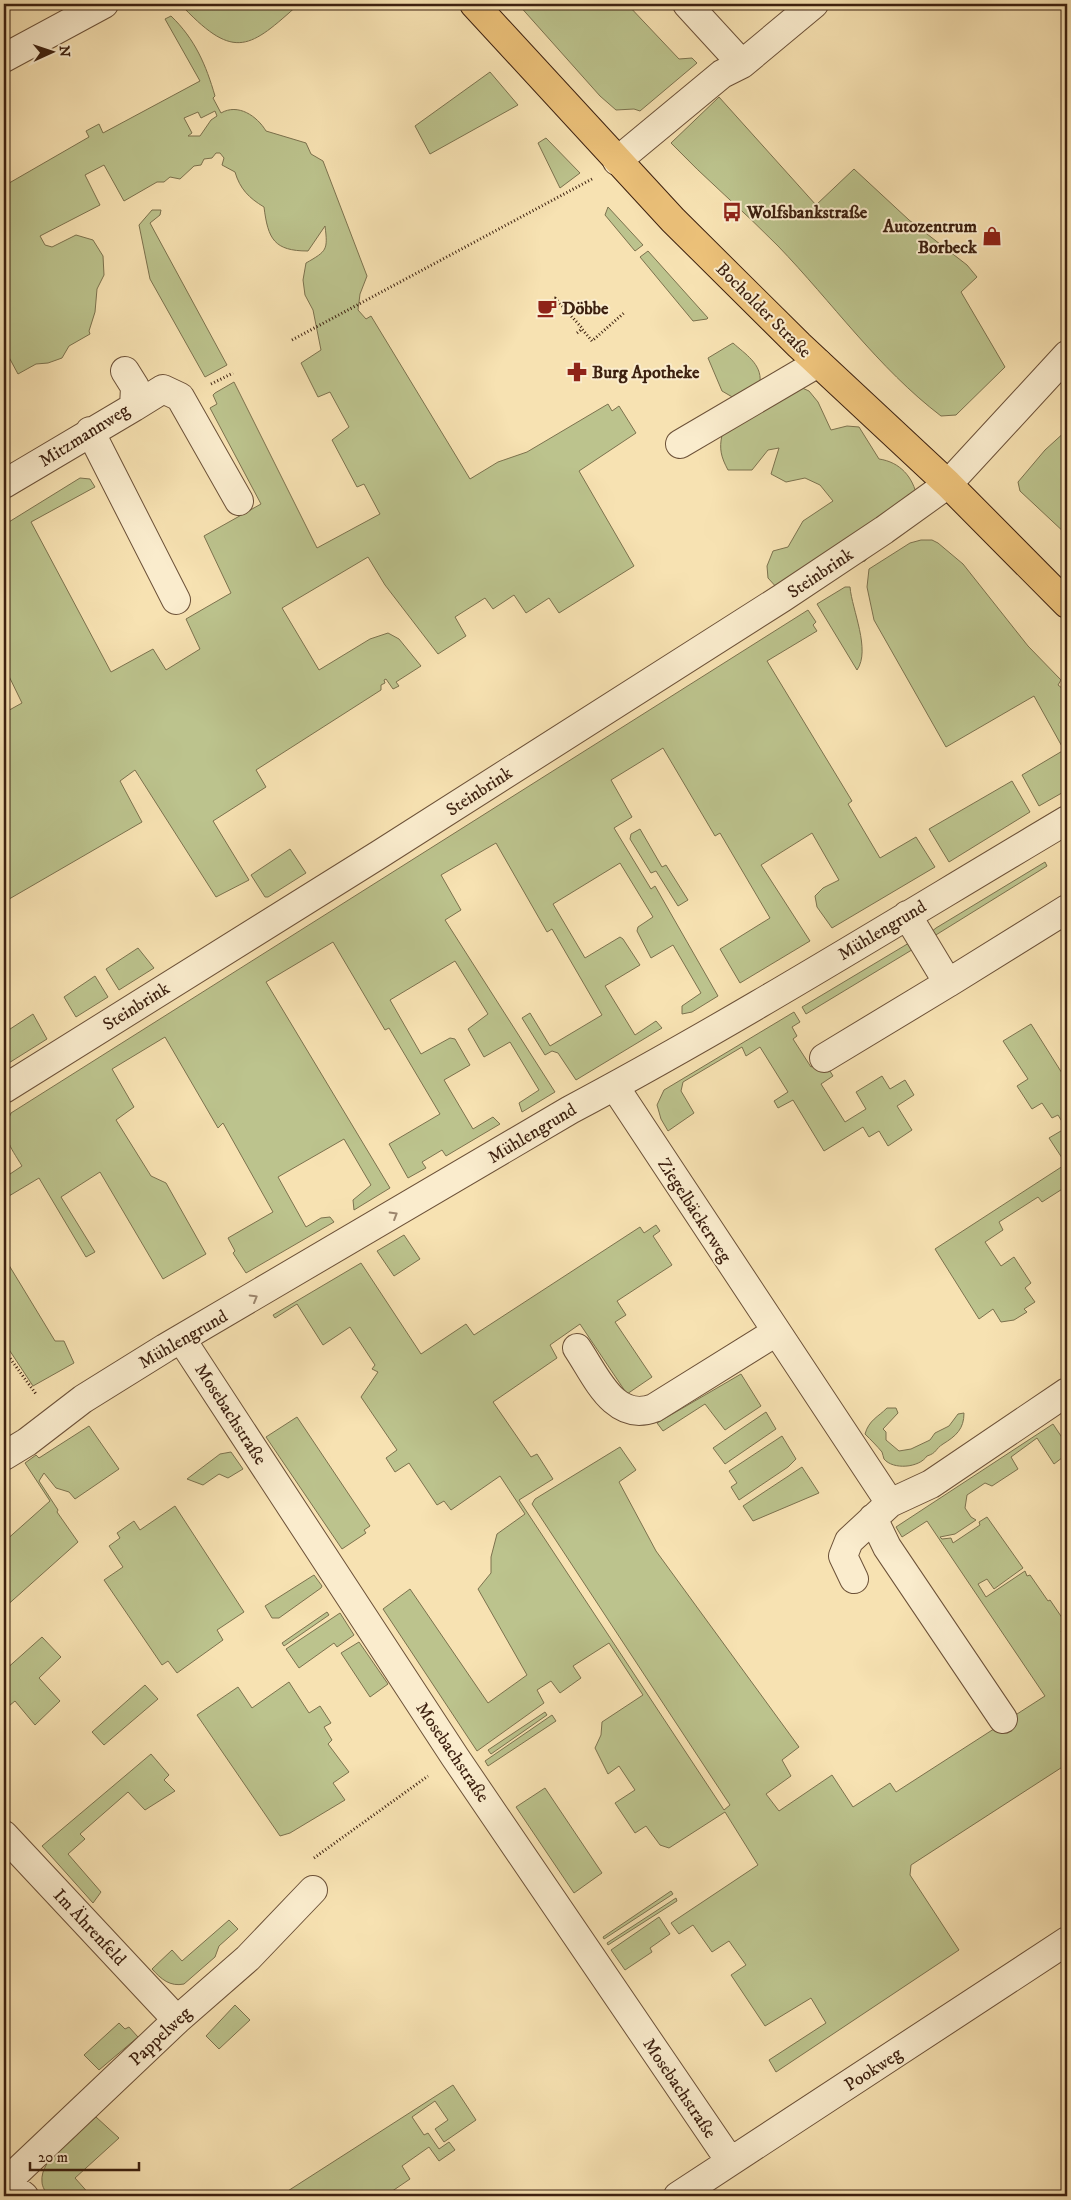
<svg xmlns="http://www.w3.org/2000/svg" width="1071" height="2200" font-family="'IM FELL DW Pica',serif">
	<rect width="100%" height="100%" fill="#f7e2b2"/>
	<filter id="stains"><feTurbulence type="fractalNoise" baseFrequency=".004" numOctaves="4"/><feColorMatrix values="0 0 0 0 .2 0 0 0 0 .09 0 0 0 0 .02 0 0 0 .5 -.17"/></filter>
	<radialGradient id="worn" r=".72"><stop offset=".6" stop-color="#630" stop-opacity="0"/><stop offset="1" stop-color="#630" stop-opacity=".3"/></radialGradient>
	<!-- green -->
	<path fill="#bcc38d" stroke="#7c724e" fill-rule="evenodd" d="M192,4H299C250,48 235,61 184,8Z
		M518,4H627L679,59L692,58L697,63L640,111L634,109L616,110L600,96Z
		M171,16C195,39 206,65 215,96L213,98L221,113C238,103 257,116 266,131L306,143L311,154L323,161L367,276L360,294L358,310L366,319L371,316L470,479L498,462L527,452L608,404L612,411L619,406L636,433L579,471L634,566L559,613L549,598L526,613L514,595L493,609L485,598L455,617L466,636L438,654L385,585L368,557L282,608L319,670L370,639L388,633L399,639L421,666L396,682L399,686L393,689L386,679L384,680L385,683L381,685V690L256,770L266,787L213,821L249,880L216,897L135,770L120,781L142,822L4,902V713L22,703L4,666V525L80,478L90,479L95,487L31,522L111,672L153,649L166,670L200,649L186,619L231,593L204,536L261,504L210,408L217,404L213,395L215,393L234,382L317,548L380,514L364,484L357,487L332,440L349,427L330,392L318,397L301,363L321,350L313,310L305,295L303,280L306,263C327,251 328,250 325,226L308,251C274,251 268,239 264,207C249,198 240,189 235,172L222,165L224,158L220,153H216L212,158L204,159L201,165L194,166L180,179L170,177L164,182H157L124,201L104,165L85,175L100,205L40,236L45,245L52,247L76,235L93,240L103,256L104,275L97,289L95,312L89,331L90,334L69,346L62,358L48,363L36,364L18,374L4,348V186L89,137L86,131L99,124L103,133L200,81L165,19ZM215,111L217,116L211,120L200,136H188L192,133L184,118L198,112L201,118Z
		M490,72L518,105L430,154L415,126Z
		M719,97L816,205L854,169L909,220L967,265L977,277L961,292L1005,367L956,415L941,416C878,368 832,302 778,246C743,210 705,179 671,143Z
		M546,138L580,173L560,188L538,143Z
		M608,207L643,245L635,251L605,215Z
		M152,210H161L160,215L150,223L227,365L205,377L150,279L139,225Z
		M648,251L708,318L707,319L693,321L640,257Z
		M733,343C745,354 762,364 760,382L734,398L722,391L708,358Z
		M791,383L809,391L818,402L831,430L847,426L859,427L879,459C900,462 913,477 917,497L865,561L778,589L768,578L767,566L773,551L788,547L803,521L833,501L820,485L805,478L786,482L771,474L779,448L768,450L752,470H728C721,457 719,449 722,435Z
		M1067,430V535L1020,491L1018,482L1045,450Z
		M921,540H932L938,543L963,564L1028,646L1061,680L1058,685L1067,692V790L1039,806L1022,775L1064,750L1034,696L946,747L874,620L867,587L869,569L910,543Z
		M845,587H850C852,610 871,650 857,670L817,604Z
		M808,610L816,622L813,625L817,631L767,661L852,801L848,804L880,858L916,837L935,867L832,928L817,907L815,896L823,888L839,880L812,833L761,865L810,941L740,983L720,949L770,918L720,833L715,836L663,748L611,780L632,817L614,828L651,889L655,886L718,996L692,1012L682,1014V1006L701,993L673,945L651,958L637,931L638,927L653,917L620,863L553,904L585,958L620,937L623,939L640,965L605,986L635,1035L656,1021L662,1028L576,1080L558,1053L552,1051L545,1055L522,1018L530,1013L550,1046L602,1015L552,929L547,932L496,843L441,875L461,910L445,920L555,1092L522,1112L519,1103L539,1090L510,1042L484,1057L468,1029L488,1014L455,961L390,1000L421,1054L450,1038L455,1039L470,1065L444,1080L473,1129L493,1117L500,1124L446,1156L442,1150L422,1162L426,1168L408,1178L389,1144L440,1114L389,1028L385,1030L333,942L266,982L390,1188L354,1210L353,1200L371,1185L344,1139L278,1177L306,1227L321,1218L330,1217L334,1222L246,1273L233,1253L235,1251L228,1238L273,1212L223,1123L218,1128L165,1037L112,1069L134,1107L116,1120L151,1176L166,1183L206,1254L163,1279L100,1172L61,1197L95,1252L86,1257L39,1178L4,1199V1178L22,1166C10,1146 0,1136 11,1113Z
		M1012,781L1030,812L949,862L929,829Z
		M640,829L662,867L666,865L688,900L678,906L656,871L651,873L630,839L631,834Z
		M290,849L306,873L268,897H265L251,875Z
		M1045,862L1047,866L931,938V932L936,928Z
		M909,943L915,948L806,1014L802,1007Z
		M138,948L154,968L119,990L106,969Z
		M95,976L108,997L76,1017L64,997Z
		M794,1012L800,1022L792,1027L797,1036L793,1039L811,1067L823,1060L833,1076L821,1084L845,1122L866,1109L856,1092L882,1076L890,1089L905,1080L914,1095L897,1106L912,1130L888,1146L879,1131L869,1137L863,1127L824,1151L793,1100L778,1108L774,1101L788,1092L760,1047L746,1056L742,1047L683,1082L681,1091L694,1113L668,1131L661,1119L657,1105L664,1090Z
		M33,1014L47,1039L4,1066V1033Z
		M1031,1024L1067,1081V1186L1042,1202L1038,1197L999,1222L1003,1230L985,1242L1001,1266L1014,1257L1031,1283L1025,1288L1035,1302L1024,1309L1027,1312L1014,1320L1001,1322L993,1309L979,1319L935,1249L1066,1164L1049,1138L1066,1128L1058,1115L1052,1118L1042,1103L1032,1109L1017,1086L1028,1079L1003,1041Z
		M656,1225L660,1231L653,1236L672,1265L617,1301L626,1315L615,1322L652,1377L627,1394L580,1324L550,1345L557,1358L493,1402L531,1457L537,1454L553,1479L519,1500L724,1810L730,1805L532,1504L535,1499L620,1447L636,1470L619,1482L656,1551L799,1747L782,1760L791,1776L766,1794L779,1811L832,1775L853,1807L890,1783L896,1792L1045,1696L927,1521L902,1537L896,1527L1053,1424L1067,1445V1454L1054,1464L1037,1438L1011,1457L1018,1469L992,1486L985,1483L967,1495L965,1508L971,1517L976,1520L955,1534L940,1537L942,1539L951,1538L953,1543L980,1525L979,1522L987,1517L1023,1568L994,1589L987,1579L978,1584L986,1597L1025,1571L1027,1576L1030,1575L1048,1601L1050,1600L1067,1625L1061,1631L1067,1641V1764L911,1865L910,1875L959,1950L776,2072L769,2060L826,2023L811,1998L765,2026L731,1975L746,1965L729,1941L712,1952L693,1925L679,1934L671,1923L758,1865L725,1812L669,1848L660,1845L646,1826L635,1833L615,1803L635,1790L619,1766L608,1774L595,1748L601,1735L602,1722L643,1695L609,1643L573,1666L581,1678L560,1693L551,1681L537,1690L544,1703L477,1751L383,1609L410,1589L488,1703L527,1675L478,1589L491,1573V1557L497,1534L525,1514L500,1476L451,1510L444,1501L437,1505L409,1463L395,1472L386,1458L397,1450L361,1397L378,1372L372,1369L375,1365L350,1327L323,1345L297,1304L275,1318L273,1315L361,1263L421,1354L466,1324L474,1335L640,1227L644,1233Z
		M404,1235L420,1259L394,1276L377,1251Z
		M4,1257L55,1341H64L74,1363L33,1386L4,1342Z
		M741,1374L761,1406L725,1430L705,1404L663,1431L657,1423Z
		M887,1408H896L898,1413L883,1429L886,1432V1440L899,1451L911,1449L930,1440L935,1433L949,1426L958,1414L964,1413C964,1429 956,1436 943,1444C935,1449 937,1453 927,1456C919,1468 893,1470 884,1459C883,1457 883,1454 882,1452C877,1446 871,1440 865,1434C869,1420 878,1417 887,1408Z
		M766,1412L776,1429L725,1464L713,1448Z
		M297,1417L370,1526L364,1530L366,1533L342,1549L266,1437Z
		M89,1426L119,1469L75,1499L69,1492L56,1488L44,1473L39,1481L58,1510L57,1512L78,1542L4,1608V1542L50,1501L25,1463L36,1455L39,1458Z
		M782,1436L796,1459L788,1467L739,1500L731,1487L737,1483L729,1471Z
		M231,1452L243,1469L228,1478L219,1474L203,1485L187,1479L220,1454Z
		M802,1467L819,1493L753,1521L743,1506Z
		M175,1506L244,1612L217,1630L223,1640L177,1673L168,1661L162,1665L104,1580L123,1567L109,1546L120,1538L117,1533L134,1521L140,1530Z
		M314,1575L322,1586L321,1588L279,1618H272L265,1606Z
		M327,1612L329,1615L284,1646L282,1643Z
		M340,1613L354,1635L337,1647L334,1643L299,1668L286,1649Z
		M42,1637L61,1657L39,1678L60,1701L35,1725L15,1701L4,1710V1671Z
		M359,1642L388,1684L370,1697L341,1653Z
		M289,1682L309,1713L320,1706L331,1723L324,1727L332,1740L328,1744L349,1772L333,1783L345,1800L290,1833L280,1836L197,1715L238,1687L252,1708Z
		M145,1685L158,1699L104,1745L92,1732Z
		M545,1712L547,1715L491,1754L488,1750Z
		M552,1715L556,1721L488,1766L485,1761Z
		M151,1754L169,1775L164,1780L175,1791L145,1810L128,1792L80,1834L85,1839L68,1854L101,1892L93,1903L42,1846Z
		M545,1788L602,1873L574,1893L516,1807Z
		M671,1891L673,1894L604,1939L603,1937Z
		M676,1898L677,1901L608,1945L607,1943Z
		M659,1917L670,1934L650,1948L652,1952L625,1970L611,1950Z
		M229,1920L238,1929L219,1946L215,1957L184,1984C170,1987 161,1979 152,1969L172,1950L182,1961Z
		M235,2005L250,2020L219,2049L206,2036Z
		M119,2023L125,2029L129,2027L138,2037L99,2070L84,2055Z
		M453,2085L476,2120L444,2142L435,2129L448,2120L435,2101L412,2117L424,2135L428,2133L439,2149L449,2142L455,2150L439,2161L429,2147L402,2166L410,2179L385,2196H280Z
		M96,2117L119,2138L75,2178L91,2196H48C46,2192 42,2187 42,2182C39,2158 80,2131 96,2117Z"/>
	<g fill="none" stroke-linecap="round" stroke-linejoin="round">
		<defs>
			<path id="minor" d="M687,4L742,64
				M4,58L104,4
				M617,161L722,74L742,64L814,4
				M134,407L163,389L180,397L239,501
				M90,431L176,600
				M680,444L818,363
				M4,484L134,407L135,387L125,371
				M907,915L948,983L1067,909
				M824,1058L948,983
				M615,1087L890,1503
				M4,1089L380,854L782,598L884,530L948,484L1067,355
				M182,1340L455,1757L730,2161
				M577,1348C596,1376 614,1423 654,1408L776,1332
				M4,1456L27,1442L83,1399L165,1348L570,1110C739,1020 902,918 1067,820
				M873,1518L887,1547L1003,1719
				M854,1579L843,1556L849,1541L890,1503L931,1484L1067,1392
				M4,1835L177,2020
				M6,2182L24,2196
				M4,2184L177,2020L248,1958L313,1890
				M678,2196L1067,1941"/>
			<path id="major" d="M474,4L673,220L799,345L948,484L1067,604"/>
		</defs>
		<!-- minor casing -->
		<use href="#minor" stroke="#6c5138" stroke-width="30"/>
		<!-- major casing -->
		<use href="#major" stroke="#3d2110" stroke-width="30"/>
		<!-- path -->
		<path stroke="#3d2110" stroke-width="3" stroke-dasharray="1 2.5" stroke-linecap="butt" d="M550,303L555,298L582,328
			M577,333L582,329L592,341L625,312
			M292,340L592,179
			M211,384L233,373
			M4,1350L36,1394
			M314,1858L428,1776"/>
		<!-- minor -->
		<use href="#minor" stroke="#faeccd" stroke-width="28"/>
		<!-- major -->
		<use href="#major" stroke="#ecc179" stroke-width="28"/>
	</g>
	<!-- one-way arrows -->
	<defs><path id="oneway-chevron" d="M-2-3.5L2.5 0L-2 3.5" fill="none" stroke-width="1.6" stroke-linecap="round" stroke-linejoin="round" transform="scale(1.25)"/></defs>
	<g stroke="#9c866e">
		<use href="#oneway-chevron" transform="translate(394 1215) rotate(-31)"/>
		<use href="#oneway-chevron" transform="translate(254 1298) rotate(-30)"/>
	</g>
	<!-- icons -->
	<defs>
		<symbol id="bus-bare" viewBox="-9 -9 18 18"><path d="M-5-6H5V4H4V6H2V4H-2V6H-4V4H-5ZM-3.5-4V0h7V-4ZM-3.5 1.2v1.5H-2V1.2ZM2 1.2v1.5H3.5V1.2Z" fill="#8f2418" stroke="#faeccd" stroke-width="2.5" paint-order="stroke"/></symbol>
		<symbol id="shop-bare" viewBox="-9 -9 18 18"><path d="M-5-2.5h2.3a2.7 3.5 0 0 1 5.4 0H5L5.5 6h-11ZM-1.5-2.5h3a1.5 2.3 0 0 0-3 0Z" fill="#8f2418" stroke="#faeccd" stroke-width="2.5" paint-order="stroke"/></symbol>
		<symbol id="cafe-bare" viewBox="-9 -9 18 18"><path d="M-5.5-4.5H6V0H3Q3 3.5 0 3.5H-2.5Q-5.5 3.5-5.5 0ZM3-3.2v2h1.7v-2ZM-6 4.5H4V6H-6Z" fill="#8f2418" stroke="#faeccd" stroke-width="2.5" paint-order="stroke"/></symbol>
		<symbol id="pharmacy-bare" viewBox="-9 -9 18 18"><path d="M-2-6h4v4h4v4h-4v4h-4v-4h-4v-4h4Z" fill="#8f2418" stroke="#faeccd" stroke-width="2.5" paint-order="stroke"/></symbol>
	</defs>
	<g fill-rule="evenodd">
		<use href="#bus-bare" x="718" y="198" width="28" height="28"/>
		<use href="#shop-bare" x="978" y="222" width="28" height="28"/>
		<use href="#cafe-bare" x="533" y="294" width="28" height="28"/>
		<use href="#pharmacy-bare" x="563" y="358" width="28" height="28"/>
	</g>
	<g text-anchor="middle" stroke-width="4" stroke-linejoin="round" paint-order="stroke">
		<!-- poi labels -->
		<g font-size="18" font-weight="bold" fill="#3d2110" stroke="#faeccd" text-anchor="start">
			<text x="747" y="218">Wolfsbankstraße</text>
			<text x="977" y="232" text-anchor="end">Autozentrum<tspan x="977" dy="21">Borbeck</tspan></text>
			<text x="562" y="314">Döbbe</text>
			<text x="592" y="378">Burg Apotheke</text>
		</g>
		<!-- street labels -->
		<g font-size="18" fill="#3d2110" stroke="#faeccd">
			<text transform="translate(764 310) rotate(45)" y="6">Bocholder Straße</text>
			<text transform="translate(84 435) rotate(-32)" y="6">Mitzmannweg</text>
			<text transform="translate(820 573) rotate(-34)" y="6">Steinbrink</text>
			<text transform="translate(479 791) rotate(-33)" y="6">Steinbrink</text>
			<text transform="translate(882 930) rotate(-31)" y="6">Mühlengrund</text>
			<text transform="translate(136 1006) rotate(-32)" y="6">Steinbrink</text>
			<text transform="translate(532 1133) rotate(-31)" y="6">Mühlengrund</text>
			<text transform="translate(695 1210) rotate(57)" y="6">Ziegelbäckerweg</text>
			<text transform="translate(183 1339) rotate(-30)" y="6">Mühlengrund</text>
			<text transform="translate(231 1414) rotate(57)" y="6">Mosebachstraße</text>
			<text transform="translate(453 1752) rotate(56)" y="6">Mosebachstraße</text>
			<text transform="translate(90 1927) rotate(47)" y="6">Im Ährenfeld</text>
			<text transform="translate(160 2036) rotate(-43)" y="6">Pappelweg</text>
			<text transform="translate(873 2069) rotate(-33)" y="6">Pookweg</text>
			<text transform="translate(680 2088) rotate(56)" y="6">Mosebachstraße</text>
		</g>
	</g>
	<!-- margin -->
	<rect width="1071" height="2200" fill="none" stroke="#f7e2b2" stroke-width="20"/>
	<rect x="5" y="5" width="1061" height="2190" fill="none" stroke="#3d2110" stroke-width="2.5"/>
	<rect x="10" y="10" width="1051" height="2180" fill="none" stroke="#3d2110"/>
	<!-- north arrow -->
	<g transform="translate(52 52) rotate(87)" stroke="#faeccd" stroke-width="4" paint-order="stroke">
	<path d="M0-4L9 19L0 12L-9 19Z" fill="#3d2110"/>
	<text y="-8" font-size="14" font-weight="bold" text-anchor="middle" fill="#3d2110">N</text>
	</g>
	<!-- scale -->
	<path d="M30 2162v8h109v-8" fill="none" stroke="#3d2110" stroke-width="2.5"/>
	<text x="38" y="2162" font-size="15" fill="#3d2110" stroke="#faeccd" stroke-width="4" paint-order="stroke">20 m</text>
	<rect width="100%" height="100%" filter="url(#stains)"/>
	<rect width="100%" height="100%" fill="url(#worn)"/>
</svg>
